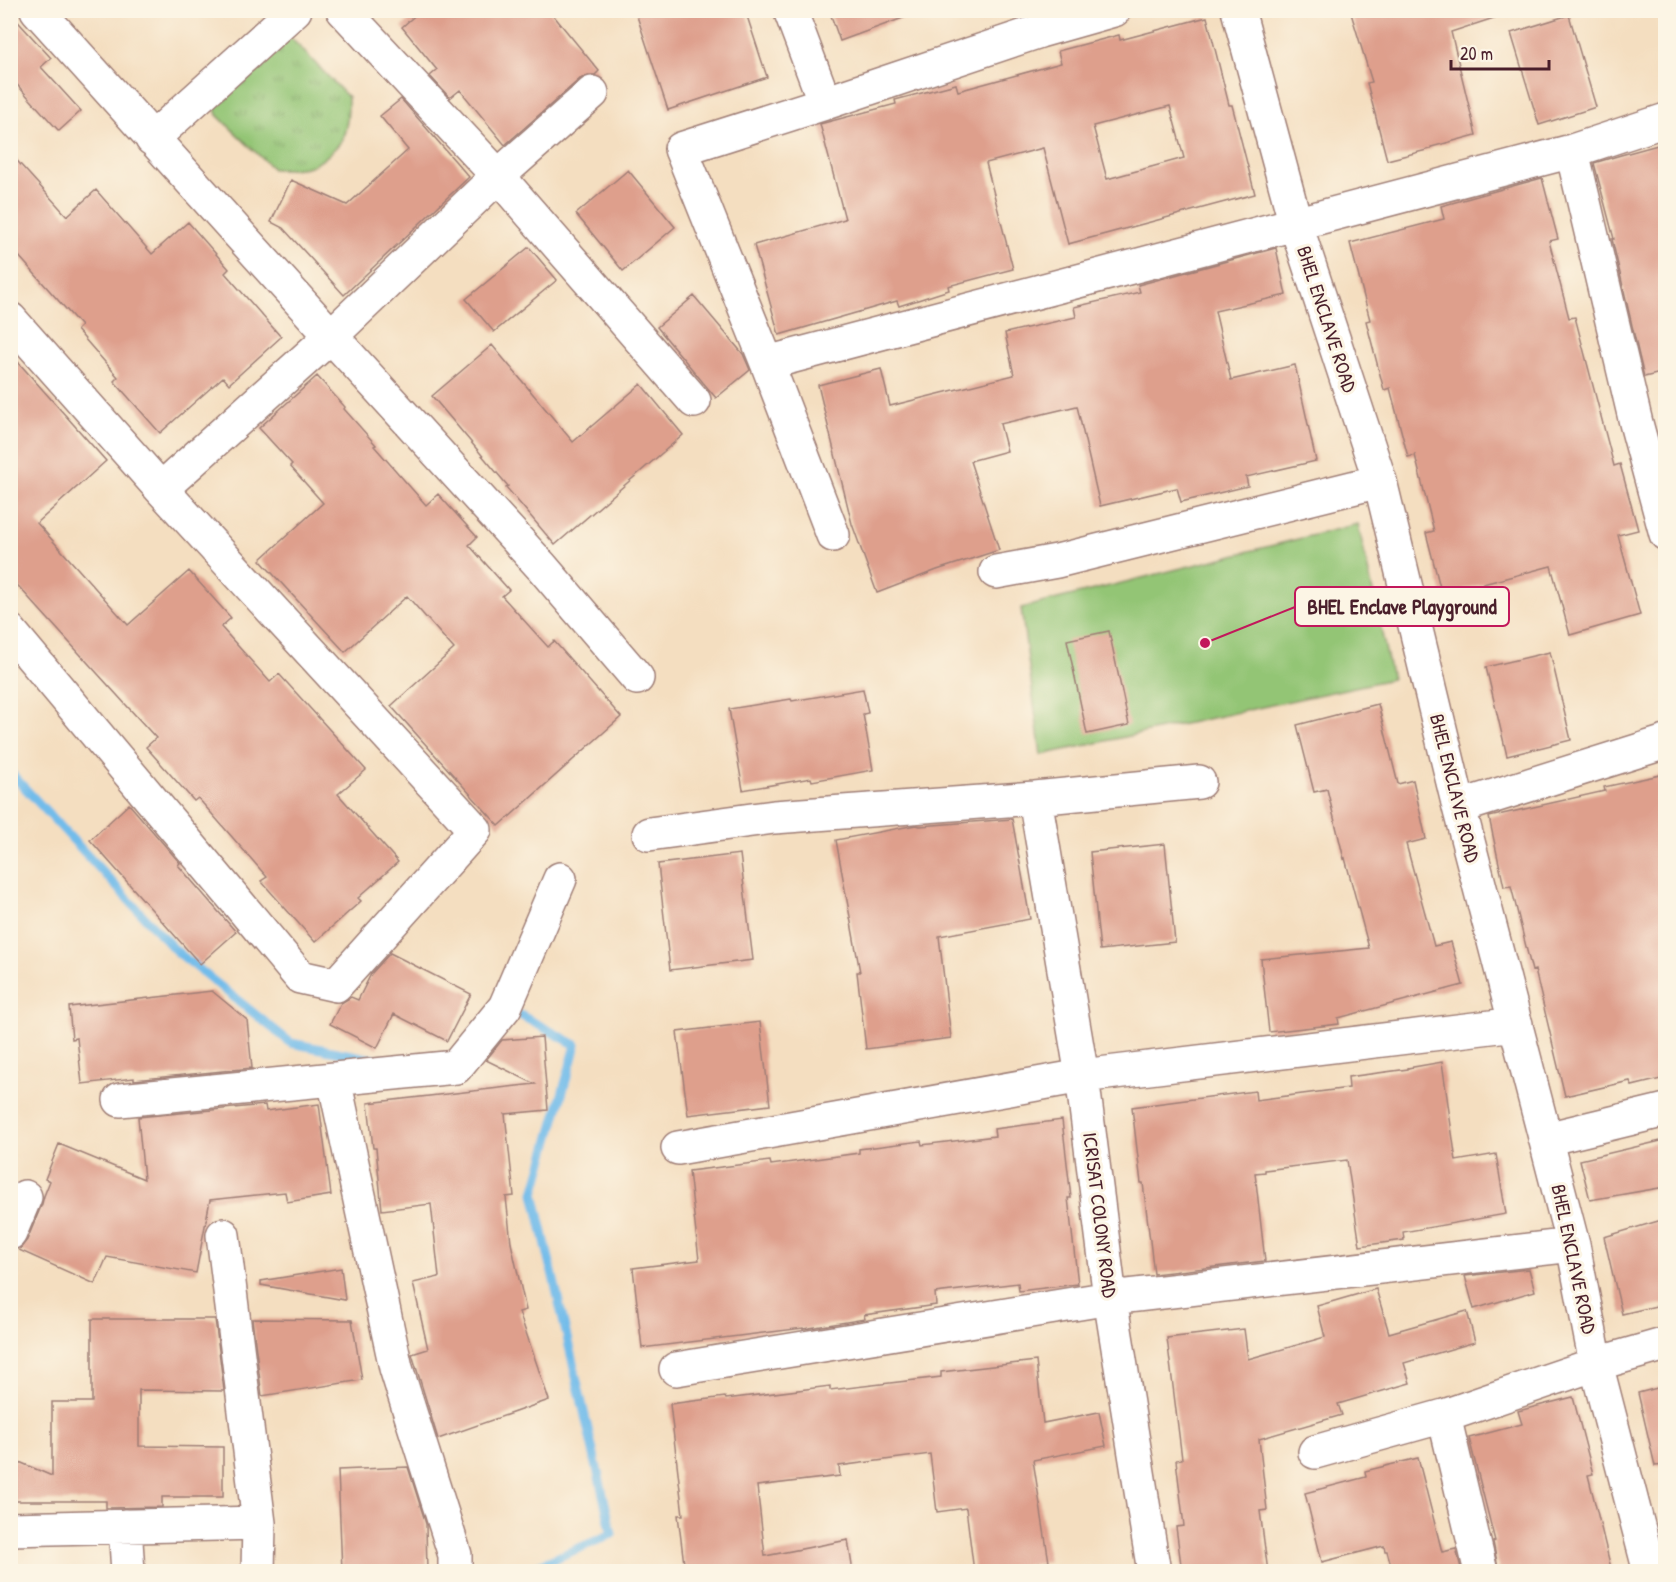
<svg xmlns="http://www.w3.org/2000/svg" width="1676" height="1582" font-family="'Patrick Hand',sans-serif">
	<defs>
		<pattern id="grass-tufts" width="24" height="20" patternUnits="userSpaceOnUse" patternTransform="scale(1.5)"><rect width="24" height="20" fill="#93c575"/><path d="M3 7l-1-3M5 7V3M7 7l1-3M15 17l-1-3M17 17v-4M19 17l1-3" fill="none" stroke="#7a9f60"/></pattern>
	</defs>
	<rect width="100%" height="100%" fill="#fcf5e5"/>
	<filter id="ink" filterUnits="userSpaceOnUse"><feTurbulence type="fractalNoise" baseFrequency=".0167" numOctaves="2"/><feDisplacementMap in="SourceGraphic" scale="12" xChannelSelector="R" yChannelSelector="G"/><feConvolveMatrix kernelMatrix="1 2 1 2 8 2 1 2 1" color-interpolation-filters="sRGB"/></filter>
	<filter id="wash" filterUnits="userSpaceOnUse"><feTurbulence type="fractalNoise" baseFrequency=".008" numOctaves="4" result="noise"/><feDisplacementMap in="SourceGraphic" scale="24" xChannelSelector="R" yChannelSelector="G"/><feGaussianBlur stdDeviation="1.35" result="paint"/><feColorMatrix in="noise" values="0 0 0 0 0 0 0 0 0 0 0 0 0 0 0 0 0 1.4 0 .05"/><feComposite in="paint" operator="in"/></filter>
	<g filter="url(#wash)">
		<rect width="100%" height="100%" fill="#f4dec0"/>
		<!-- grass -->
		<path fill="url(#grass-tufts)" stroke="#6e7250" stroke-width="1.5" d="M288,35L348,97C348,111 348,126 342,139C341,143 336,147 333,150C316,170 298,169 273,169L217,115L213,102Z"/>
		<!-- park -->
		<path fill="#93c575" stroke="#6e7250" stroke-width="1.5" d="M1358,524L1392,679L1041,755L1021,608Z"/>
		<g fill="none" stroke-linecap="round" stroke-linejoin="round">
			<!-- stream -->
			<path stroke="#72bcea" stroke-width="9" d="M10,772L175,950L291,1043L377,1060L382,1059
				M509,1009L576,1045L534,1193L612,1534L523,1572"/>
		</g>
		<g id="blocks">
			<!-- building -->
			<path fill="#de9f8c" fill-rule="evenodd" d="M421,10H549L599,71L595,75H588L580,79L505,145L460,90L450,98L430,76L437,70L402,27Z
				M635,10H745L767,77L668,110Z
				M829,10H914V14L840,41Z
				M1350,10H1499L1500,16L1451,32L1476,135L1431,147V149L1387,160L1367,83L1372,82Z
				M10,13L51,58L41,67L81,111L59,131L10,77Z
				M1569,15L1596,107L1539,125L1511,33Z
				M1207,17L1229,105H1232L1255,194L1068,244L1043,148L986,163L1013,269L948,286L949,290L899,306L897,301L779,335L754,245L845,219L820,124L896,104L895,100L956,84L958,91L1061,63L1058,51L1119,35L1120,40ZM1170,106L1184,158L1107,179L1093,126Z
				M401,99L469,177L344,295L283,228L271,222L291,180L347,205L408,150L380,116Z
				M1665,143V372L1644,377L1612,239H1614L1594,163L1621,155Z
				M10,153L67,216L96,190L152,254L188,222L229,269L225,273L281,337L229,384L223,377L160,433L114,381L118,377L77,330L81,326L10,246Z
				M628,170L675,227L623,271L576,214Z
				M1542,178L1558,239L1549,241L1569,318L1575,317L1614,466L1620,464L1638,530L1618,535L1640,615L1570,635L1551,566L1442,595L1426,533L1434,531L1415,455L1408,457L1390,388L1384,390L1366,321L1370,320L1350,243L1444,219L1441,206Z
				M529,247L557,280L494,332L466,299Z
				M1276,248L1286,295L1215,311L1231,380L1295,365L1316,461L1246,477L1248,486L1181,502L1177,488L1100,506L1077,406L1000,424L1007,451L970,461L999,550L937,570L877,593L852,524L818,385L881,369L890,406L1014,375L1005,333L1076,317L1074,307L1140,292L1138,285Z
				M694,296L743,354L750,370L716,398L657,327Z
				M492,345L573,442L641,384L683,435L555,545L506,487L508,486L432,396Z
				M10,353L106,461L37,523L128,625L189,571L231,618L221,627L270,682L279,674L366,770L338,794L398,862L358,898L361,901L315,942L261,881L267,877L198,798L194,801L146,747L156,738L10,577Z
				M317,376L345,407L344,409L376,445L374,446L426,505L438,494L477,537L469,545L509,590L502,596L548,647L554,641L621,717L499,826L391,706L454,649L407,596L345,652L260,560L323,503L290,466L292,464L259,428Z
				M1109,631L1129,725L1087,734L1067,640Z
				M1550,652L1571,740L1507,756L1486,667Z
				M863,689L868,713L863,714L873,770L812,781L811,778L743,790L729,709L791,699L792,701Z
				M1378,704L1398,784L1413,780L1426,839L1406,844L1434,946L1451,942L1463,985L1338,1018L1339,1024L1269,1032L1261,959L1369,948L1345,858L1344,859L1327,789L1314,792L1297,725Z
				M1665,774V1078L1632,1086L1630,1081L1565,1096L1535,970L1532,971L1511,886L1504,887L1489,817L1605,791L1604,787Z
				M129,804L180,863L178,865L236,932L200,964L90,840Z
				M1012,819L1030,919L939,936L951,1038L866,1049L857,972H860L836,840L916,825L920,826Z
				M1165,844L1175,942L1100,950L1090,852Z
				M740,854L753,960L670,970L658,864Z
				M390,953L471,994L447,1041L394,1014L377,1048L330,1024L341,1003L351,997L358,1000L371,974Z
				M212,991L247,1020L252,1068L134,1080V1078L82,1084L77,1038L72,1039L69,1007Z
				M760,1022L770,1105L688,1115L677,1032Z
				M542,1037L548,1110L505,1114L514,1196L506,1197L511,1243L526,1310L519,1312L549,1400L438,1439L412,1354L428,1349L413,1283L439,1277L431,1204L382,1210L376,1148H373L368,1103L535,1084L486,1060L502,1040Z
				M1442,1062L1456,1161L1496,1154L1506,1214L1403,1232L1404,1240L1360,1246L1347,1160L1265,1170V1172L1255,1173L1265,1261L1154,1274L1143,1183H1141L1132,1107L1255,1091L1256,1100L1349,1088L1348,1077L1408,1069V1068Z
				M319,1104L331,1195L287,1202L285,1192L210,1200L196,1273L107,1257L95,1284L19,1250L27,1240L42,1204L44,1196L50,1181L45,1179L59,1144L144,1179L138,1117L265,1105L266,1111Z
				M1062,1120L1071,1198H1068L1078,1284L1019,1291L1018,1283L935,1293L936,1305L864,1315L865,1319L803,1329V1328L642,1348L633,1268L699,1260L689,1171L770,1161L771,1165L859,1153V1149L921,1141L922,1145L995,1136L994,1129Z
				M1665,1140V1187L1590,1200L1580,1160Z
				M1665,1219V1304L1622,1314L1604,1237Z
				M341,1268L345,1300L261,1285V1281Z
				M1529,1269L1535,1291L1474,1309L1465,1276Z
				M1376,1289L1389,1333L1467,1311L1475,1342L1404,1363L1410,1383L1338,1404L1342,1415L1259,1439L1267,1510L1260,1511L1268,1572H1182L1176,1527L1184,1526L1176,1460L1182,1459L1167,1338L1244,1329L1248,1359L1325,1337L1317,1306Z
				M92,1319H215L224,1391L139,1390V1446L223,1447V1497H162V1507L106,1508V1501H10V1458L52,1476V1402H92Z
				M252,1319L352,1320L362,1380L262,1396Z
				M1036,1361L1043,1423L1099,1412L1106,1446L1033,1460L1049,1562L1009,1568V1572H974L966,1508L937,1512L930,1454L839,1466L840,1476L757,1486L765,1556L848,1540L853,1572H685L678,1515H683L670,1404L725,1397L726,1399L830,1386V1390L941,1377V1372Z
				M1665,1386V1465L1655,1466L1638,1393Z
				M1573,1397L1593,1474L1588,1475L1612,1572H1499L1493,1542L1495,1541L1469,1438L1522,1424L1518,1411Z
				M1418,1458L1442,1552L1456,1549L1462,1572H1393L1387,1551H1385L1384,1546L1322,1562L1305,1493L1366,1477L1365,1471Z
				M408,1467L426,1524L427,1572H342L338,1470Z"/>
		</g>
	</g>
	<g filter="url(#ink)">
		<use href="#blocks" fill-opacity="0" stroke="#9f7e76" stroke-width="1.5"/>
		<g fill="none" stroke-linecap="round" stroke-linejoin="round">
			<defs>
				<path id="street" d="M37,10L331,336L542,567L637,678
					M343,10L498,176L694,401
					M790,10L825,103
					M1238,10L1296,225L1380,481L1459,807L1573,1245L1596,1364L1650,1572
					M152,139L295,10
					M1572,151L1636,423L1666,534
					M10,319L161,489L475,830L336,985L300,977L10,631
					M767,363L1572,151L1666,120
					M161,489L331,336L498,176L592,93
					M833,535L767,363L681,149L825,103L1040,31L1114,10
					M996,572L1057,561L1380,481
					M1035,798L1199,782
					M1459,807L1666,742
					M649,834L774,817L1035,798L1082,1076L1110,1298L1154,1572
					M334,1079L396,1368L455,1555V1572
					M120,1100L456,1067L505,1007L560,879
					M1546,1139L1666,1110
					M678,1148L1082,1076L1516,1024
					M10,1233L25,1197
					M223,1235L259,1523L258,1572
					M676,1369L1110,1298L1573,1245
					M1444,1416L1481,1572
					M1315,1452L1444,1416L1596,1364L1666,1344
					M125,1526L128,1572
					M10,1529L259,1523"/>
			</defs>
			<!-- street casing -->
			<use href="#street" stroke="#9f7e76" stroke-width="36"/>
			<!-- street -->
			<use href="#street" stroke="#fff" stroke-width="33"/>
		</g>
	</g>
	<g text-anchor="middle" stroke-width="6" stroke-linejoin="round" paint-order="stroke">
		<!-- street labels -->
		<g font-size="20" fill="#4a1f2b" stroke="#fcf5e5">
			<text transform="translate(1327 319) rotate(72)" y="7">BHEL ENCLAVE ROAD</text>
			<text transform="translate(1455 788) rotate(76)" y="7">BHEL ENCLAVE ROAD</text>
			<text transform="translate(1100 1215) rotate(83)" y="7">ICRISAT COLONY ROAD</text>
			<text transform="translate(1574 1259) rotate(78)" y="7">BHEL ENCLAVE ROAD</text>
		</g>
	</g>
	<!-- callouts -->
	<path fill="none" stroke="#c2185b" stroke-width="2" d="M1205 643L1295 607"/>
	<circle fill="#c2185b" stroke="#fcf5e5" stroke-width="2" cx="1205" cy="643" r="6"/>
	<rect fill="#fcf5e5" stroke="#c2185b" stroke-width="2" x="1295" y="587" width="214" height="39" rx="6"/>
	<g font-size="21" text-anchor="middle" font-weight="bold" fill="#4a1f2b">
		<text x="1402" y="614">BHEL Enclave Playground</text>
	</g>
	<!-- margin -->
	<rect width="1676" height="1582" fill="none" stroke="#fcf5e5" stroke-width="36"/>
	<!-- scale -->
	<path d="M1451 60v9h98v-9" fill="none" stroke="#4a1f2b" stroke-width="3"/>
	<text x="1460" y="60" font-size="18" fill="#4a1f2b" stroke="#fcf5e5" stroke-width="4.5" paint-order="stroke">20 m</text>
</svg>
